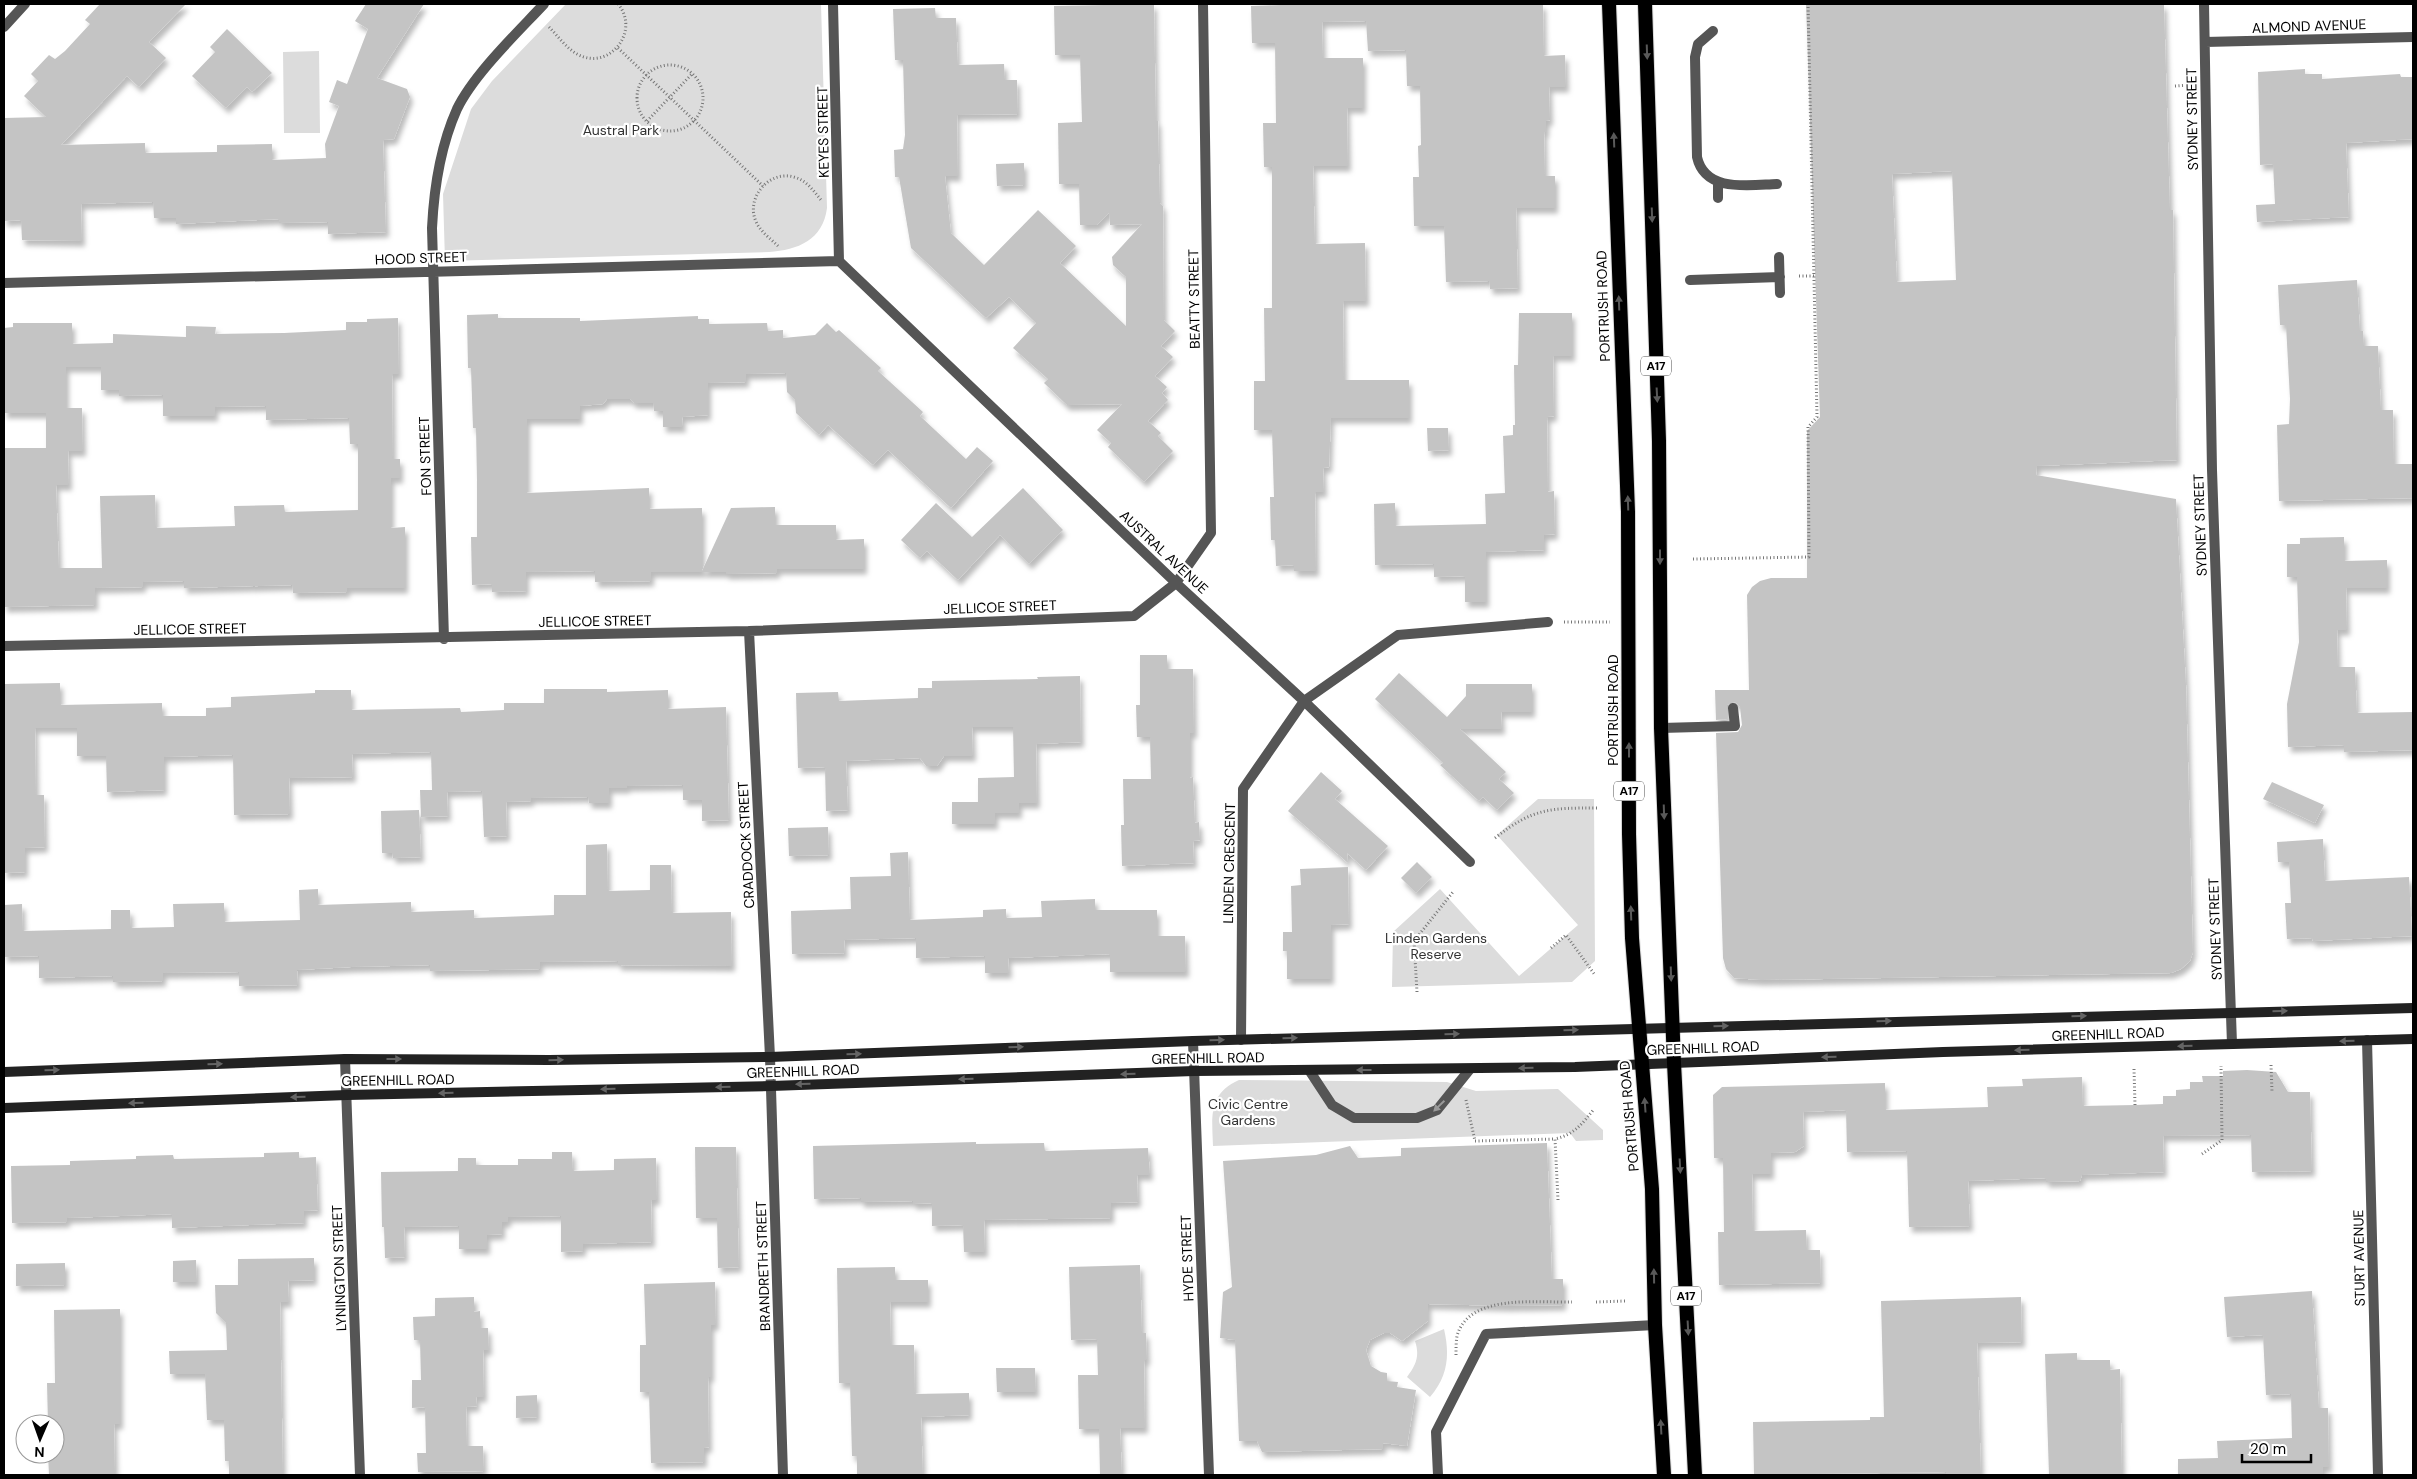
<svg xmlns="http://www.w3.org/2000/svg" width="2417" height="1479" font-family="'DM Sans',sans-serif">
	<defs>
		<filter id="shadow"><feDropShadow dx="3" dy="5.5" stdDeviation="2.5" flood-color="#0004"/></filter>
	</defs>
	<rect width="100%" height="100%" fill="#fff"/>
	<!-- green -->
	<path fill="#dcdcdc" d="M566,4H821L827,208C823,240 798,250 769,252L445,261L443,194L471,109L492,81Z
		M319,51L320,133H284L283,52Z
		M1538,799H1594L1595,961L1572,982L1392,987L1393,932L1440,889L1519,976L1578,925L1497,835Z
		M1239,1080L1447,1082L1476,1091L1558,1089L1603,1130V1140L1576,1141L1570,1133L1213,1146C1212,1116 1208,1094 1239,1080Z
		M1444,1329C1450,1355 1448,1376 1430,1397L1407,1377C1416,1365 1420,1356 1415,1341Z"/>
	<!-- building -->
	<path fill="#c4c4c4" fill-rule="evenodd" filter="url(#shadow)" d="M100,4H186L149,42L166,58L139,87L127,76L61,145L145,143V153L217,152V145L272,144V160L326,158L325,144L339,106L329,102L337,80L347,84L368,29L355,21L366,4H424L377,78L407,89L410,97L394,139L383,140L386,232L328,234V222L279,223V219L176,224V218H154L153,202L81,204L82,241L22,240L21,220L4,221V118L46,117L24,96L38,81L31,74L49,55L55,59L65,51L90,24L85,20Z
		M1154,4L1156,121H1158L1160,203L1163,206L1164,320L1175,331L1161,346L1173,357L1155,376L1167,387L1162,393L1168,400L1148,421L1161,433L1158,436L1173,451L1144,482L1108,447L1111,443L1097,430L1122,404L1067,405L1044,383L1048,379L1013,348L1036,323L1009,297L986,318L911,248L899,177H895L894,150L903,149L905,135L903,60H895L893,9L935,8L936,18H956L958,65L1004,64L1005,80H1017L1018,114L957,115L958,176H945L951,233L984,265L1038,210L1076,246L1060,263L1126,326V277L1113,265L1112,257L1142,224L1110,225L1109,213L1097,225H1080L1079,184H1059L1058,123L1082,122L1080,55H1055L1054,6Z
		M1312,4H1543L1544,56L1565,55L1566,87H1549L1550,120L1546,121V132H1544L1545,176H1555V208H1516L1518,288L1490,289L1489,281L1446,282L1444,226H1414L1413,177H1419L1418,146L1421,145L1420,86H1407L1406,50L1368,51L1366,21L1322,22L1323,58H1363V108H1347L1348,166H1313L1315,244L1365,243L1366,301H1343L1344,380H1409V418H1331L1329,467L1323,468L1324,492H1315L1316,571H1294V565L1276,566L1275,540H1271L1270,497H1274L1272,430H1254V381H1265L1264,308H1272V167H1264L1263,123H1276L1275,43H1252L1251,6Z
		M1806,4H2164L2170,210H2173L2177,460L2037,466L2036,475L2176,499L2186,685L2193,952L2190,961L2181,969L2171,973L1761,980L1734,978L1726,969L1723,958L1716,733L1738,732L1742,725L1740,707L1735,702L1727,705V719L1716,720L1715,690H1749L1747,595L1752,587L1760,581L1771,578H1807V431L1820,417ZM1952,171L1956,280L1897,282L1892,174Z
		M227,29L272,73L252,92L247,87L226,108L192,76L215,52L210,47Z
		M2305,69V74H2322V79L2400,74L2401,77H2413V139L2346,143L2349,217L2257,222L2256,205L2275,204L2273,164L2260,165L2258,72Z
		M1024,163V185L997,186L996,164Z
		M2357,280L2360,331H2363L2364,346H2378L2381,410H2393L2394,464H2413V498L2279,501L2277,425L2289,424L2290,399L2286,325H2280L2278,285Z
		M1519,313H1572V356H1553L1554,416L1547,417L1548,492L1554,491L1555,534L1544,535V550L1486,552V602H1465V576L1434,577V564L1375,565L1374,504L1395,503V526L1486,524L1485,494L1505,493L1503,436L1513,435V425H1515L1514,365H1518Z
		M498,314V318H580V321L698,316V319H709V324L767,323L768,331L783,330V338L815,335L827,323L836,332L839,330L881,368L878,371L923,412L920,416L966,459L977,447L993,461L951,508L888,450L873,465L828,425L819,435L796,413L795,400L787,392L786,373L746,374V382L708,383V415L682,417L683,427H663V411H654L653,403H634L630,399H607L603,404L580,406V419H527V493L649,488V509L702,508V571L731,508L775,507V525H836V540L864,539V569H777V573L726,574V572H651V581L595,582V571L526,572V591L492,592V584L472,585L471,537H477V481L476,428H473L471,368H468L467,315Z
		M398,318L399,374H392L393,459H400V478H391V528L405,527V588H347V592L293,593L292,585L184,588V581L143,582V587L95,588V605L4,607V448H46V413H4V328L13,327V323H72V344L113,343V334L186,337V326L216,327L215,334L284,333L346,330V322H367V319ZM66,367H101V390H119V396L163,395V416H215V407L266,406V420L349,418L350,444H358V510L285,512L284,505L234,506L235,526L156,528L155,495L100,496L102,568H59L56,485H69L68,451H83L82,408H66Z
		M1427,428H1448L1449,450L1428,451Z
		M1023,488L1063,530L1029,564L1000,535L958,580L927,551L920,558L901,540L936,503L972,537Z
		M2344,537V561L2387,560V588H2346L2347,630H2337L2338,667H2355L2357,713L2413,712V750L2344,752V745L2288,747L2287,704L2299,642L2297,577H2287V544H2300V538Z
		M1140,655H1167V669H1193L1194,733H1190V778L1193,777L1195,823L1199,822L1200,840L1193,841L1194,863L1122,866L1121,825H1124L1123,779H1151L1150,737H1137L1136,705H1140Z
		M1399,673L1447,717L1466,696V684H1532V712H1501L1502,729H1460L1506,772L1499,779L1514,793L1497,810L1483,797L1479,801L1440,765L1443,763L1375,699Z
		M1080,676L1081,742L1036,744L1037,803H1019V813H995V824H952V802H978V778L1014,777L1013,727H972L973,756H944L937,766H926L920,758L846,761L848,810L826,811L825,767L798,768L796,693L838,692L839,701L918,698V688H932V681L1038,679L1037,677Z
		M60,683V705L162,703V716H206V708L231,707V697L315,693V690H351V710L460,708L461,712L504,710V703H544V689H607V692L668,690V709L726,707L729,820L702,821V800H683V785L627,786V788H609V803H589L588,797L531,798V801L506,802L507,836L484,837L482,791L447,792L448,816L421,817L420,790H432L431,752L352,754L353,777L289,778L290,814L234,815L233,755L164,757V790L107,792L106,756H77V728H35L36,795H44L45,847L25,848V872L4,873V684Z
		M1321,772L1342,791L1335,799L1388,846L1366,870L1347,853L1348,863L1288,811Z
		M2272,782L2324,805L2315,823L2263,799Z
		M419,810L421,857L393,858L392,853H382L381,811Z
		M828,827L829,855L789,856L788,828Z
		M2323,839L2325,881L2409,877L2412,936L2313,941L2312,938L2287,939L2285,903H2291L2289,862H2278L2277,842Z
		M607,844L608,891L650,890V865H671L672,913L731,912L732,966L618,965V961L540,962V969L491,970L430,971V965L351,967L297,970L298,985L239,986V972L163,973V981L113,982V976L39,978V956L4,957V905L22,904L23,931L111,929V910H130L131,928L174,927L173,904L224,903V922L300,920L299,890L318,889V905L411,902V912L474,910V918L554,915V895H586V845Z
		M908,852L910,920L983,917V910L1006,909V918L1042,917L1041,901L1095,899V910H1157V936H1185L1186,972H1110V954L1008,958L1009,973H985V956L916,958V938L844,940L845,953L792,954L791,911L851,909L850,877L891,876L890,853Z
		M1417,862L1432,877L1416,893L1401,878Z
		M1348,867L1349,924L1331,925V979H1287V951H1283V932H1292L1291,886L1301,885L1300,869Z
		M2247,1070L2276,1072L2288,1092H2310L2312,1171L2252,1172L2251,1135L2163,1136L2164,1172L2082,1175L2080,1181L2046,1182V1178L1968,1181L1970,1226L1909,1227L1907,1151L1847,1152L1846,1110L1803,1112L1804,1146L1795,1152L1771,1153V1174H1752L1753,1231L1806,1230L1807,1250H1820L1821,1283L1719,1285L1718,1232H1724L1723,1158H1714L1713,1095L1722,1087L1885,1083V1110L1988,1107L1987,1087L2023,1086L2022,1079L2082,1077L2083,1106L2135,1105L2163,1104V1096H2176V1090L2190,1089V1082H2203L2202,1076H2223V1071Z
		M976,1142V1144L1044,1143L1045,1151L1148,1148L1150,1175H1137L1138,1202L1111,1203V1218L984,1220L985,1252H964L963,1225L932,1226V1203L913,1204V1201L861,1202V1198L814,1199L813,1146Z
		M1547,1143L1552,1279H1563V1305L1508,1306L1428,1304V1321L1402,1341L1390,1333H1384L1370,1340L1366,1350L1371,1366L1381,1372L1387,1373V1381L1398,1382L1397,1387L1416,1390L1407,1446L1383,1443V1449L1262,1452L1257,1441H1239L1235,1340L1220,1338L1223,1292L1232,1287L1223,1161L1316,1155L1350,1146L1358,1158L1401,1156V1148Z
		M695,1147H736L739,1267L718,1268L717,1218H696Z
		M299,1152V1158L316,1157L318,1210L304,1211V1223L172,1228V1214L67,1218V1222L12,1223L11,1166L70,1165V1161L136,1159V1156L173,1155L174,1159L264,1157V1153Z
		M552,1152H572L573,1171L614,1170V1159L656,1158L657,1200H651L652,1242L583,1244V1251L561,1252V1216L508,1217V1222H502V1234L487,1235V1249H459V1226L404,1227L405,1257L385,1258L384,1227H382L381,1172L458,1171V1158H476V1165H518V1159H552Z
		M314,1258V1280L288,1281L289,1302H280L283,1475H229V1461H225L224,1420H207L205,1374H170L169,1351L227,1350L226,1323L216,1313L215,1285H238V1259Z
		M196,1260L197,1282H173V1261Z
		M65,1263V1285L16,1286V1264Z
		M1140,1265L1142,1333H1146L1147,1360H1144L1145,1428H1120L1122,1475H1100L1099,1429H1079L1078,1375H1098L1097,1339L1071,1340L1069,1267Z
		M895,1267V1280H928V1302H890L891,1345H914L915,1394L969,1393V1415L921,1417L923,1475H857V1456H852L850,1383H839L837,1268Z
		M715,1282L716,1325H711V1377H708L709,1447L704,1448V1462L651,1463L649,1392H640V1345H646L644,1284Z
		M2312,1291L2319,1408H2328L2329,1467H2323V1475H2178V1459L2218,1458L2217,1441L2292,1438L2291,1394L2266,1395L2263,1335L2227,1337L2224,1297Z
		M474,1297V1312L480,1311V1328H488L489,1350H483L484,1397H476L477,1406L466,1407L467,1446H483L484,1471L418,1472L417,1453H426L425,1407L412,1408V1380H421L420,1340H414L413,1317L435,1316V1298Z
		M2021,1297L2022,1342L1977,1343L1981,1475H1946V1472L1754,1475L1753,1422L1870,1420V1417H1884L1881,1301Z
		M120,1309V1424H114L115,1475H49L48,1454H55V1424H48L47,1383H55L54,1310Z
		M2077,1353V1360H2110V1370L2120,1369L2122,1475H2049L2045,1354Z
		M996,1368H1035L1036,1392H997Z
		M537,1395V1417L516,1418V1396Z"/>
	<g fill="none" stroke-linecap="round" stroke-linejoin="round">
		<defs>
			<path id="trunk" d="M1609,4L1628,512L1629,834L1632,938L1652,1189L1655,1325L1664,1475
				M1645,4L1659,441L1661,728L1674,1063L1695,1475"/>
		</defs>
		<!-- trunk casing -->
		<use href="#trunk" stroke="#dbdbdb" stroke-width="16"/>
		<!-- path -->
		<path stroke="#777" stroke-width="3" stroke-dasharray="1 2.5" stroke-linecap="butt" d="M549,27C558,36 566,48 577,54C609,72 641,31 618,4
			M618,48L763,186
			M637 98a33 33 0 1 1 66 0a33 33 0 1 1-66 0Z
			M2175,86L2189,85
			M647,121L692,74
			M778,246C770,238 759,231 755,219C747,196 770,170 794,177C806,180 813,190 821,200
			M1799,276H1814
			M1693,559L1809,557L1808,427L1817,417L1808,4
			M1564,622H1610
			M1495,838C1533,808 1550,808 1598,808
			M1551,948L1566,935L1595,975
			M1417,992L1414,941L1453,892
			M2271,1065L2272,1092
			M2134,1069L2135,1105
			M1466,1100L1475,1141L1555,1139
			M2202,1154L2222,1140L2221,1066
			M1558,1200L1555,1139C1575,1134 1582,1124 1594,1109
			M1596,1302L1625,1301
			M1456,1355C1456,1349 1456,1342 1457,1336C1469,1293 1537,1303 1572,1302"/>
		<!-- service -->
		<path stroke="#555" stroke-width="10" d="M1713,31L1698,44L1695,57L1697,157C1705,193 1749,185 1777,184
			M1718,182V198
			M1779,257L1780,293
			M1690,280L1780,277
			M1661,728L1735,726L1733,708
			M1309,1070L1332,1105L1354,1118H1417L1437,1110L1470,1069
			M1438,1475L1436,1432L1486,1334L1655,1325"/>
		<!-- minor -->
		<path stroke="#555" stroke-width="10" d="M833,4L839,261
			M2204,4L2212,470L2232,1044
			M4,27L25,4
			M2205,42L2413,37
			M839,261L1176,583L1304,701L1470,862
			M4,283L839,261
			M749,631L770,1057L783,1475
			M444,639L432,228C434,187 440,147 457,109C474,74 517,33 544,4
			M4,646L749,631L1134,616L1176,583L1211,533L1203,4
			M1241,1040L1243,789L1304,701L1398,635L1548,622
			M2367,1040L2378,1475
			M1193,1041L1209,1475
			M345,1059L360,1475"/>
		<!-- secondary -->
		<path stroke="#222" stroke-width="10" d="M4,1072L345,1059L549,1060L770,1057L1193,1041L2413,1008
			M4,1108L347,1095L771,1086L1194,1071L1575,1067L1943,1052L2413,1039"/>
		<!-- trunk -->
		<use href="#trunk" stroke="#000" stroke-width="14"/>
	</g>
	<!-- one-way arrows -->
	<defs><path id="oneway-solid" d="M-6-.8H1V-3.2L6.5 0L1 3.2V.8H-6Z" transform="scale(1.25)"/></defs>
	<g fill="#595959">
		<use href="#oneway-solid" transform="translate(1647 52) rotate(88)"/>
		<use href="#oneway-solid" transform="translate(1614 140) rotate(-92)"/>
		<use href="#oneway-solid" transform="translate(1652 215) rotate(88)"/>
		<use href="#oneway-solid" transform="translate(1619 303) rotate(-92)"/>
		<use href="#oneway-solid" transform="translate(1657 395) rotate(87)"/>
		<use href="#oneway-solid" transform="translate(1628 503) rotate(-92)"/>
		<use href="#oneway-solid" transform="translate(1660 557) rotate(90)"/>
		<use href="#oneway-solid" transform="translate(1629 750) rotate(-90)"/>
		<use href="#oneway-solid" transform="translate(1664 812) rotate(88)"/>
		<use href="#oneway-solid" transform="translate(1631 913) rotate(-92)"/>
		<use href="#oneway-solid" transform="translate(1671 974) rotate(88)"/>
		<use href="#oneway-solid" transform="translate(1645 1105) rotate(-94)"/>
		<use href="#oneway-solid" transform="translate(1680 1166) rotate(87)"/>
		<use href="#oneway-solid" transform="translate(1654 1276) rotate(-91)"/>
		<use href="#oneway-solid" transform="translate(1688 1328) rotate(87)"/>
		<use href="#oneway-solid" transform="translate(1661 1427) rotate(-93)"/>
	</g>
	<g fill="#646464">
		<use href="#oneway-solid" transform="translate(2280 1011) rotate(-1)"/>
		<use href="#oneway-solid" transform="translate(2079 1016) rotate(-1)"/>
		<use href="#oneway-solid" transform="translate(1884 1021) rotate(-2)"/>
		<use href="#oneway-solid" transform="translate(1721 1026) rotate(-2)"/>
		<use href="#oneway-solid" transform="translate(1571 1030) rotate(-2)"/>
		<use href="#oneway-solid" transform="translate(1452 1034) rotate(-2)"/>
		<use href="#oneway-solid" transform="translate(1290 1038) rotate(-2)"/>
		<use href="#oneway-solid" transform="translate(1217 1040) rotate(-1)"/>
		<use href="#oneway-solid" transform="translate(2347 1041) rotate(178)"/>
		<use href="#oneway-solid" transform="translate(2185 1046) rotate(178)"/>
		<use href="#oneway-solid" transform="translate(1016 1047) rotate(-2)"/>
		<use href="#oneway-solid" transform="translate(2022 1050) rotate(178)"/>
		<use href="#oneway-solid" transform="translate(854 1054) rotate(-2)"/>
		<use href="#oneway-solid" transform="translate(1829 1057) rotate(178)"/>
		<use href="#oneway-solid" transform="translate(394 1059)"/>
		<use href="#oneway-solid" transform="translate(556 1060) rotate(-1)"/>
		<use href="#oneway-solid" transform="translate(215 1064) rotate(-2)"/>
		<use href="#oneway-solid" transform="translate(1526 1068) rotate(179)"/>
		<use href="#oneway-solid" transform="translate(52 1070) rotate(-2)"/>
		<use href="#oneway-solid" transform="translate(1364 1070) rotate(180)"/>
		<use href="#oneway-solid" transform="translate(1128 1074) rotate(178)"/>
		<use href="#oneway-solid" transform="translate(966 1079) rotate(178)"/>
		<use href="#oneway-solid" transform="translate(803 1084) rotate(178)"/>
		<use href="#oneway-solid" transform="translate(723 1087) rotate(179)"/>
		<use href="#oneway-solid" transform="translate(608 1089) rotate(179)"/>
		<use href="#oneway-solid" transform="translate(446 1093) rotate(179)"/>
		<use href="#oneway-solid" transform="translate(298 1097) rotate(178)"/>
		<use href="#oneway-solid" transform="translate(136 1103) rotate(178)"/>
	</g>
	<use fill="#999" href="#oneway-solid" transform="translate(1439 1106) rotate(136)"/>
	<g text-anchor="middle" stroke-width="4.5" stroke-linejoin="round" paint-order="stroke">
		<!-- shield labels -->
		<g fill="#fff" stroke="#4c4c4c" stroke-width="1">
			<rect x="1641" y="356.5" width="30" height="19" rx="4"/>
			<rect x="1614" y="781.5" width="30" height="19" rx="4"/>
			<rect x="1671" y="1286.5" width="30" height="19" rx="4"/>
		</g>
		<g font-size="12" font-weight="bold" fill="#000">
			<text x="1656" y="370">A17</text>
			<text x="1629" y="795">A17</text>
			<text x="1686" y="1300">A17</text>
		</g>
		<!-- street labels -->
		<g font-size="14" fill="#000" stroke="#fff">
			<text transform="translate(2309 26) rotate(-2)" y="5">ALMOND AVENUE</text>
			<text transform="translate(2192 119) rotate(-91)" y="5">SYDNEY STREET</text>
			<text transform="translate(823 132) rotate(-91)" y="5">KEYES STREET</text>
			<text transform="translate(421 258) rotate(-2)" y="5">HOOD STREET</text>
			<text transform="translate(1194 299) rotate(-91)" y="5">BEATTY STREET</text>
			<text transform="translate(1603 306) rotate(-92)" y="5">PORTRUSH ROAD</text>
			<text transform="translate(425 456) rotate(-92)" y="5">FON STREET</text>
			<text transform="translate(2200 525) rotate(-92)" y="5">SYDNEY STREET</text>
			<text transform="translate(1164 552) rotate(43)" y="5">AUSTRAL AVENUE</text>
			<text transform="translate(1000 607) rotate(-2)" y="5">JELLICOE STREET</text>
			<text transform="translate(595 621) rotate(-1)" y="5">JELLICOE STREET</text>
			<text transform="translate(190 629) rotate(-1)" y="5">JELLICOE STREET</text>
			<text transform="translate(1613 710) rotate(-90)" y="5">PORTRUSH ROAD</text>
			<text transform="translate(746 845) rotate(-93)" y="5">CRADDOCK STREET</text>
			<text transform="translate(1229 863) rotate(-89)" y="5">LINDEN CRESCENT</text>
			<text transform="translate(2215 929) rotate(-92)" y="5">SYDNEY STREET</text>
			<text transform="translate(2108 1034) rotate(-2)" y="5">GREENHILL ROAD</text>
			<text transform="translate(1703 1048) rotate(-2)" y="5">GREENHILL ROAD</text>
			<text transform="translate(1208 1058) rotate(-1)" y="5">GREENHILL ROAD</text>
			<text transform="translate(803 1071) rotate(-2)" y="5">GREENHILL ROAD</text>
			<text transform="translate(398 1080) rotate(-1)" y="5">GREENHILL ROAD</text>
			<text transform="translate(1629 1116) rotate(-95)" y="5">PORTRUSH ROAD</text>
			<text transform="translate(1187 1258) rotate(-92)" y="5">HYDE STREET</text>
			<text transform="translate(2359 1258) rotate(-91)" y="5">STURT AVENUE</text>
			<text transform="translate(763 1266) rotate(-92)" y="5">BRANDRETH STREET</text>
			<text transform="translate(339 1268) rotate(-92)" y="5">LYNINGTON STREET</text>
		</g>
		<!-- park labels -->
		<g font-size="14" fill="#333" stroke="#fff">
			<text x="621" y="135">Austral Park</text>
			<text x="1436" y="943">Linden Gardens<tspan x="1436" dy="16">Reserve</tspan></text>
			<text x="1248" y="1109">Civic Centre<tspan x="1248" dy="16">Gardens</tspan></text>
		</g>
	</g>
	<!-- border -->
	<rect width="2417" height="1479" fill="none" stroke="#000000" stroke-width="10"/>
	<!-- north arrow -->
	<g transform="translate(40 1439) rotate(182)"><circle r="24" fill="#ffffff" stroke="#999999"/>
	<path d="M0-4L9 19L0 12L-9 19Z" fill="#000000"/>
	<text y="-8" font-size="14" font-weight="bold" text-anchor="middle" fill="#000000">N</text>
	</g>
	<!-- scale -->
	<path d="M2242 1454v8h69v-8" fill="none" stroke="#000000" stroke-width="2.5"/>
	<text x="2250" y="1454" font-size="15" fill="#000000" stroke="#ffffff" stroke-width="4" paint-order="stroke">20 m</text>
</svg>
